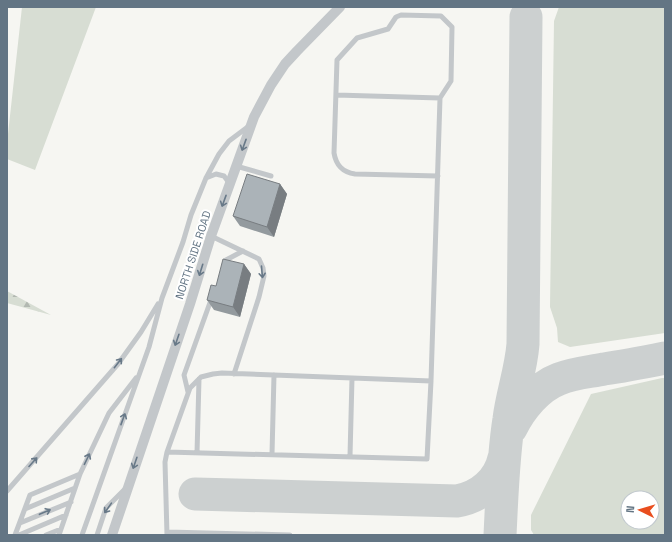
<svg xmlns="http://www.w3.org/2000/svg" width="672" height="542" font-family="'Space Grotesk',sans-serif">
	<defs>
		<pattern id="forest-firs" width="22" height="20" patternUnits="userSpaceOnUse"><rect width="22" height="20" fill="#d7ddd3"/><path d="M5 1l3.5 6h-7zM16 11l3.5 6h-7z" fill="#b2b8b1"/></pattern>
	</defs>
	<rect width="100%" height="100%" fill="#f6f6f2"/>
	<!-- grass -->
	<path fill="#d7ddd3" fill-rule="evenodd" d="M22,7H96L35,170L7,159V143Z
		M559,7H665V333L570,347L558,342L557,328L550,307L554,21Z
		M662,378H665V535H534L531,530V515L591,394ZM628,498H652V522H628Z"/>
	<!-- forest -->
	<path fill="url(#forest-firs)" d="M7,291L51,315L7,303Z"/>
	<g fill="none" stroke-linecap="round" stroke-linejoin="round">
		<!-- taxiway -->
		<path stroke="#ccd0d0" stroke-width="33" d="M511,428C521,408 538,387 559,379C574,373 589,372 604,369C625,366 645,362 665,358
			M195,494L457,501C480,497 499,481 504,458
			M500,535C502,496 503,457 509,419C512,394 521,370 523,344L526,17"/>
		<!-- service -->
		<path stroke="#c3c7ca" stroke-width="5" d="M336,95L440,98
			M236,166L271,176
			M206,178L216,174L224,176L230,184
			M211,236L259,259L263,268L264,276L259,297L234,374
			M224,265L226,260L243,251
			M188,392L184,375L212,297
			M167,452L427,459L431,381
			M197,453L199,379
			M272,454L274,375
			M350,456L352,378
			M7,491L118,364L141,332L158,304
			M25,509L75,488
			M20,523L71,502
			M167,532L290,535
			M15,535L30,495L80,474
			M19,535L66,515
			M46,535L61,529
			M59,535L80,474L109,413L136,378
			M82,535L149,347L162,298L183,242L191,215L206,178L219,154L229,141L249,126
			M97,535L106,508L126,488
			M167,535L165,462L167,452L190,388L201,377L213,374L222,373L431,381L440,98L451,81L452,27L441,16L401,15L396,17L388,29L357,38L337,60L334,153C336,165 342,172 355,174L438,176"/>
		<!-- minor -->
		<path stroke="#c3c7ca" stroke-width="10" d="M112,535L190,304L211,236L254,117L271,85L285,64L297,51L340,7"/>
	</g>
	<!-- wall -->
	<path fill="#939a9e" d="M280,184L287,194L274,237L240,226L233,216Z
		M244,264L251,274L240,317L214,310L207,300L216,286Z"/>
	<!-- shaded-wall -->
	<path fill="#787d81" d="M280,184L287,194L274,237L267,227Z
		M244,264L251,274L240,317L233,307Z"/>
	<!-- building -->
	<path fill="#abb3b8" stroke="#787d81" d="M247,174L280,184L267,227L233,216Z
		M223,259L244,264L233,307L207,300L211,285L216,286Z"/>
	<!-- one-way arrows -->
	<defs><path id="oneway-shaft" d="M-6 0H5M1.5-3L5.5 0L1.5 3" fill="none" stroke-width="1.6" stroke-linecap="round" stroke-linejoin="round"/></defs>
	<g stroke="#687988">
		<use href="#oneway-shaft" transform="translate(244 145) rotate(110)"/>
		<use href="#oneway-shaft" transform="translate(224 201) rotate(110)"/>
		<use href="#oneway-shaft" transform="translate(201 270) rotate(107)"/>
		<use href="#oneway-shaft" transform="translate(262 272) rotate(85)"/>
		<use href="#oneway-shaft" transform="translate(177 340) rotate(109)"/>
		<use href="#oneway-shaft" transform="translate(118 363) rotate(-52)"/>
		<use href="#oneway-shaft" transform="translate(123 419) rotate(-70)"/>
		<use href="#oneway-shaft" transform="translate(87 459) rotate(-64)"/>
		<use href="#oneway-shaft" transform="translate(33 462) rotate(-48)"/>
		<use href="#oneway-shaft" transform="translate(135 463) rotate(109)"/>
		<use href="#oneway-shaft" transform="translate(108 508) rotate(125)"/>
		<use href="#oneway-shaft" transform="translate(45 512) rotate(-23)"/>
	</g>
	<g text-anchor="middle" stroke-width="4" stroke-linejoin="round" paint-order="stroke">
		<!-- street labels -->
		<g font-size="11" fill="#637584" stroke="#fff">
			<text transform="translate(193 255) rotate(-72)" y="4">NORTH SIDE ROAD</text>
		</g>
	</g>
	<!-- border -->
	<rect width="672" height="542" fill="none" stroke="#637584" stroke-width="16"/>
	<!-- north arrow -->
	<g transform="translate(640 510) rotate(275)"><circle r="19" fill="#ffffff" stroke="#c1c8ce"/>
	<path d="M0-3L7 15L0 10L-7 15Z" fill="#e94e1e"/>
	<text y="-6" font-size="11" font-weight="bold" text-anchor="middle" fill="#637584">N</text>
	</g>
</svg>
